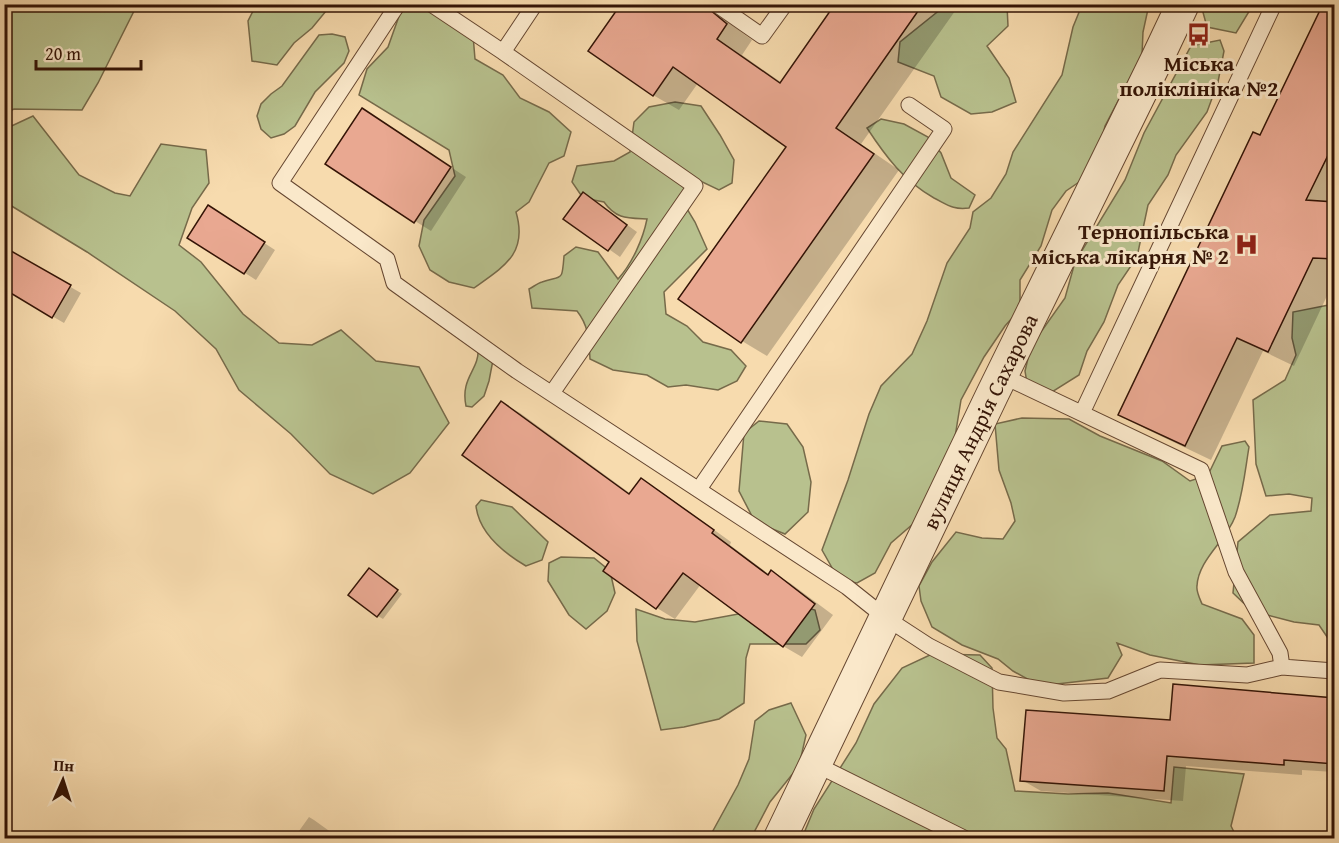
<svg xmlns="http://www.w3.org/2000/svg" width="1339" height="843" font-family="'Gentium Book Plus',serif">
	<rect width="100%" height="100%" fill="#f7dbae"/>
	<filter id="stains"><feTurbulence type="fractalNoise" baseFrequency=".00333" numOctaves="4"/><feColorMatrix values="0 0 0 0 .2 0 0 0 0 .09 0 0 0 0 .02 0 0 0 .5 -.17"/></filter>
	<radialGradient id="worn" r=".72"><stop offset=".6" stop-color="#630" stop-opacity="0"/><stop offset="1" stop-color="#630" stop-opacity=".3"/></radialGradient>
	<!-- green -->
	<path fill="#b8c18e" stroke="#766a4a" stroke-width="1.5" d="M5,4H137V5L98,83L82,110L14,109L5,113Z
		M256,5V4L331,5L312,28L294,43L277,65L252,61L248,21Z
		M403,5H444L473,35L475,59L503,75L520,98L549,112L571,132L564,156L549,163L529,202L516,212C528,253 505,266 474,288L449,282L430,270L419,246L424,220L455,176L449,150L359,95L367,69L388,47Z
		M946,5H1007L1008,26L987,46L1009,78L1016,102L992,112L971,114L941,97L934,76L898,62L900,42Z
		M1082,5H1160L1148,9L1143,32L1142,55L1105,126L1096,165L1085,178L1066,191L1052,210L1041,246L1020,280V309L1005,326L984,357L961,400L950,468L921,517L891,543L875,573L857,583L839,580L822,550L848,480L869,414L881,386L912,354L927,321L947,263L970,228L973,212L991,198L1006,174L1013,152L1062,75L1073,27Z
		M1201,5V4L1253,5L1236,33L1207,27Z
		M332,34L345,37L349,51L344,63L315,92L295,126L284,134L271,138L261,129L257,116L261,104L271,94L282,86L319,35Z
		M1220,40L1224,51L1218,82L1207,112L1176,155L1168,175L1148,205L1137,257L1118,285L1104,322L1087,351L1079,375L1052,392L1027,383L1025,371L1031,346L1065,298L1075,262L1125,180L1144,133L1191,46Z
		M675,102L701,106L720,135L734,160L732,183L719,190L692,177L681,199L695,222L707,249L664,292L666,314L687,326L703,342L731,350L746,366L737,381L718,390L686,385L668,387L647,375L613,370L590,359C589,341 589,326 577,311L532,308L529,289C533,287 538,283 542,282C563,275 562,282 564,256L576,247L598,252L618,279C632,264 643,239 647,219C627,218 616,219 604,202L583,198L572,182L577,166L614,161L630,152L634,122L649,107Z
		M33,116L79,175L115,193L130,196L161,144L206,150L209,183L192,208L179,245L201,262L243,314L279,343L312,345L341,330L376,361L419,367L449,423L410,473L373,494L330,474L291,434L239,390L216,349L175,311L87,252L5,202V129Z
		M881,119L904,124L928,137L941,153L951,178L975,195L969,208C953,210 948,205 934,198C904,181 886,157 867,128Z
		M1334,304V647L1319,625L1294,622L1252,611L1233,593L1238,542L1270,515L1311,511L1312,498L1289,494L1266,496L1256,464L1253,400L1285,380L1296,355L1292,338L1293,312Z
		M478,348L493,360L489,381L484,396L472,407L466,406C460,377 480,370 478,348Z
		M1022,418L1069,419L1100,436L1162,461L1190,481L1208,475L1222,446L1245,441L1249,447C1245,471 1243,494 1235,517C1226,541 1198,560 1197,586C1196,591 1200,599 1202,604L1242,619L1254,635V663L1200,665L1150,655L1117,643L1122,655L1108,678L1040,686L1013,671L998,659L962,645L932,627L921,601L919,586L932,562L956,532L982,538L1003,539L1015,521L1011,503L999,470L995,424Z
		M759,421L787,424L803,447L811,482L808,512L785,534L755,522L739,491L744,433Z
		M481,500L512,507L548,542L542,560L526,566C504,553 479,533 476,506Z
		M561,557L594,558L610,571L615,593L607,611L586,629L569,615L548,581L549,563Z
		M792,604L815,610L820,630L806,644H750L746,658L744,703L719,719L684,727L661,730L637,641L636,609L665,619L695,622Z
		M932,654L980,655L992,668L993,708L997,738L1006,749L1015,791L1068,794L1108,793L1171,803L1174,767L1244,774L1231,826L1237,838H802L814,809L856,743L874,704L902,668Z
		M791,703L806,735L799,766L770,802L751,838H709L738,785L749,759L755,721L769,710Z"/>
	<!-- shadow -->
	<path fill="#0003" d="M509,4H532L525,14Z
		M704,4L752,40L742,55L782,83L837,4H960L861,144L899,170L767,356L742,341L788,146L698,83L679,110L653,95Z
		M1334,4V281L1294,366L1263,351L1211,460L1146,429L1120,414L1261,137Z
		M363,110L466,177L431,231L415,221Z
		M594,201L637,232L620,257L565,218Z
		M220,214L275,250L256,280L189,237Z
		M4,249L81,293L64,323L4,288Z
		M502,403L520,413L631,494L642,480L660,491L731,542L730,545L770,575L771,572L790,583L833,615L802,657L783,646L701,584L675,619L657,608L605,571L612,562Z
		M374,573L402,594L383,619L378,616Z
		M1334,699V772L1302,770V775L1186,766L1183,801L1041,791L1022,780L1172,722Z
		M309,817L314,820L339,838H294Z"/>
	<!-- building -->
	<path fill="#e9a891" stroke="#341406" stroke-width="1.5" d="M621,4H703L727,24L717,39L780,83L835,4H923L836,128L874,154L741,343L678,299L786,147L673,67L653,96L588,51Z
		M1323,4H1335V141L1306,200L1335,202V259L1313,258L1268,352L1237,338L1185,446L1118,415L1253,132L1260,135Z
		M362,108L451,167L414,223L325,164Z
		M583,192L627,225L608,251L563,219Z
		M208,205L265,242L244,274L187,238Z
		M4,247L71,285L52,318L4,289Z
		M501,401L629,494L641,478L714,530L712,533L768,575L771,570L815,604L783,647L683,573L656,609L603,571L609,562L462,455Z
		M369,568L398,590L377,617L348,595Z
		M1173,684L1335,698V764L1284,760V765L1167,756L1164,791L1020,781L1026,710L1170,720Z"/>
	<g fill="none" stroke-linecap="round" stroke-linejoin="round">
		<defs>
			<path id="service" d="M398,4L280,183L387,259L394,283L517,371L847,587L886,618L929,646L999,682L1064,693L1108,691L1160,670L1247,675L1282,667L1280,653L1236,572L1201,470L1001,375
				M431,4L503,52L535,4
				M716,4L762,36L785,4
				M503,52L695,186L552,393
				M1082,413L1274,4
				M699,489L944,129L909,105
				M1282,667L1334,671
				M815,764L964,838"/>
			<g id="minor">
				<path id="s1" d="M780,838L992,395L1157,59L1183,4"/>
			</g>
		</defs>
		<!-- service casing -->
		<use href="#service" stroke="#654630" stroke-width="17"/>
		<!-- minor casing -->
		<use href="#minor" stroke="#654630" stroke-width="34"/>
		<!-- service -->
		<use href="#service" stroke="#fae8ca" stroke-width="15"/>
		<!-- minor -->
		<use href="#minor" stroke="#fae8ca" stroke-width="32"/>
	</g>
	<!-- icons -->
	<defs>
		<symbol id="bus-bare" viewBox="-9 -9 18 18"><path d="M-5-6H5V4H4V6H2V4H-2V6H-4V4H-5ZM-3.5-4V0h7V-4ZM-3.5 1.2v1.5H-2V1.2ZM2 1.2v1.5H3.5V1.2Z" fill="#8f2418" stroke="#fae8ca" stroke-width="2.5" paint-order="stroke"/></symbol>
		<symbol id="hospital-bare" viewBox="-9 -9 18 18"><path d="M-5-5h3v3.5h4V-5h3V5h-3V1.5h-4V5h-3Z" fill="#8f2418" stroke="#fae8ca" stroke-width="2.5" paint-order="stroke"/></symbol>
	</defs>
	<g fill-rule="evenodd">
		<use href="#bus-bare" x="1182" y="18" width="33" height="33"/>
		<use href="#hospital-bare" x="1230" y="228" width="33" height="33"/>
	</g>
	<g text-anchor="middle" stroke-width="6" stroke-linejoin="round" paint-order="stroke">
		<!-- poi labels -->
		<g font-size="22" font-weight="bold" fill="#341406" stroke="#fae8ca">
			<text x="1199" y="71">Міська<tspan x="1199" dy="25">поліклініка №2</tspan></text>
			<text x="1229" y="239" text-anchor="end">Тернопільська<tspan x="1229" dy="25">міська лікарня № 2</tspan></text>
		</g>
		<!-- street labels -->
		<g font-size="22" fill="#341406" stroke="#fae8ca">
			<text dy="8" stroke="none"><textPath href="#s1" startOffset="462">вулиця Андрія Сахарова</textPath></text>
		</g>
	</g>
	<!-- margin -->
	<rect width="1339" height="843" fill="none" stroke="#f7dbae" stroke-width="24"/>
	<rect x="6" y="6" width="1327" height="831" fill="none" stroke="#341406" stroke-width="3"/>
	<rect x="12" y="12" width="1315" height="819" fill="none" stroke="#341406" stroke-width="1.5"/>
	<!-- north arrow -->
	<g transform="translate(63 780) rotate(3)" stroke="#fae8ca" stroke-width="4.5" paint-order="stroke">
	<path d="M0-4.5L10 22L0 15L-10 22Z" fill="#341406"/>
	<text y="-9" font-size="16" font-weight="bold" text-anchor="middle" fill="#341406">Пн</text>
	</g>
	<!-- scale -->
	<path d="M36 60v9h105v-9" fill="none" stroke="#341406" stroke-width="3"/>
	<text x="45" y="60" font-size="18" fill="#341406" stroke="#fae8ca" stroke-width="4.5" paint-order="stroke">20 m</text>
	<rect width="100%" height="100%" filter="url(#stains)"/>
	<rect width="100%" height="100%" fill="url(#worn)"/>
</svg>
